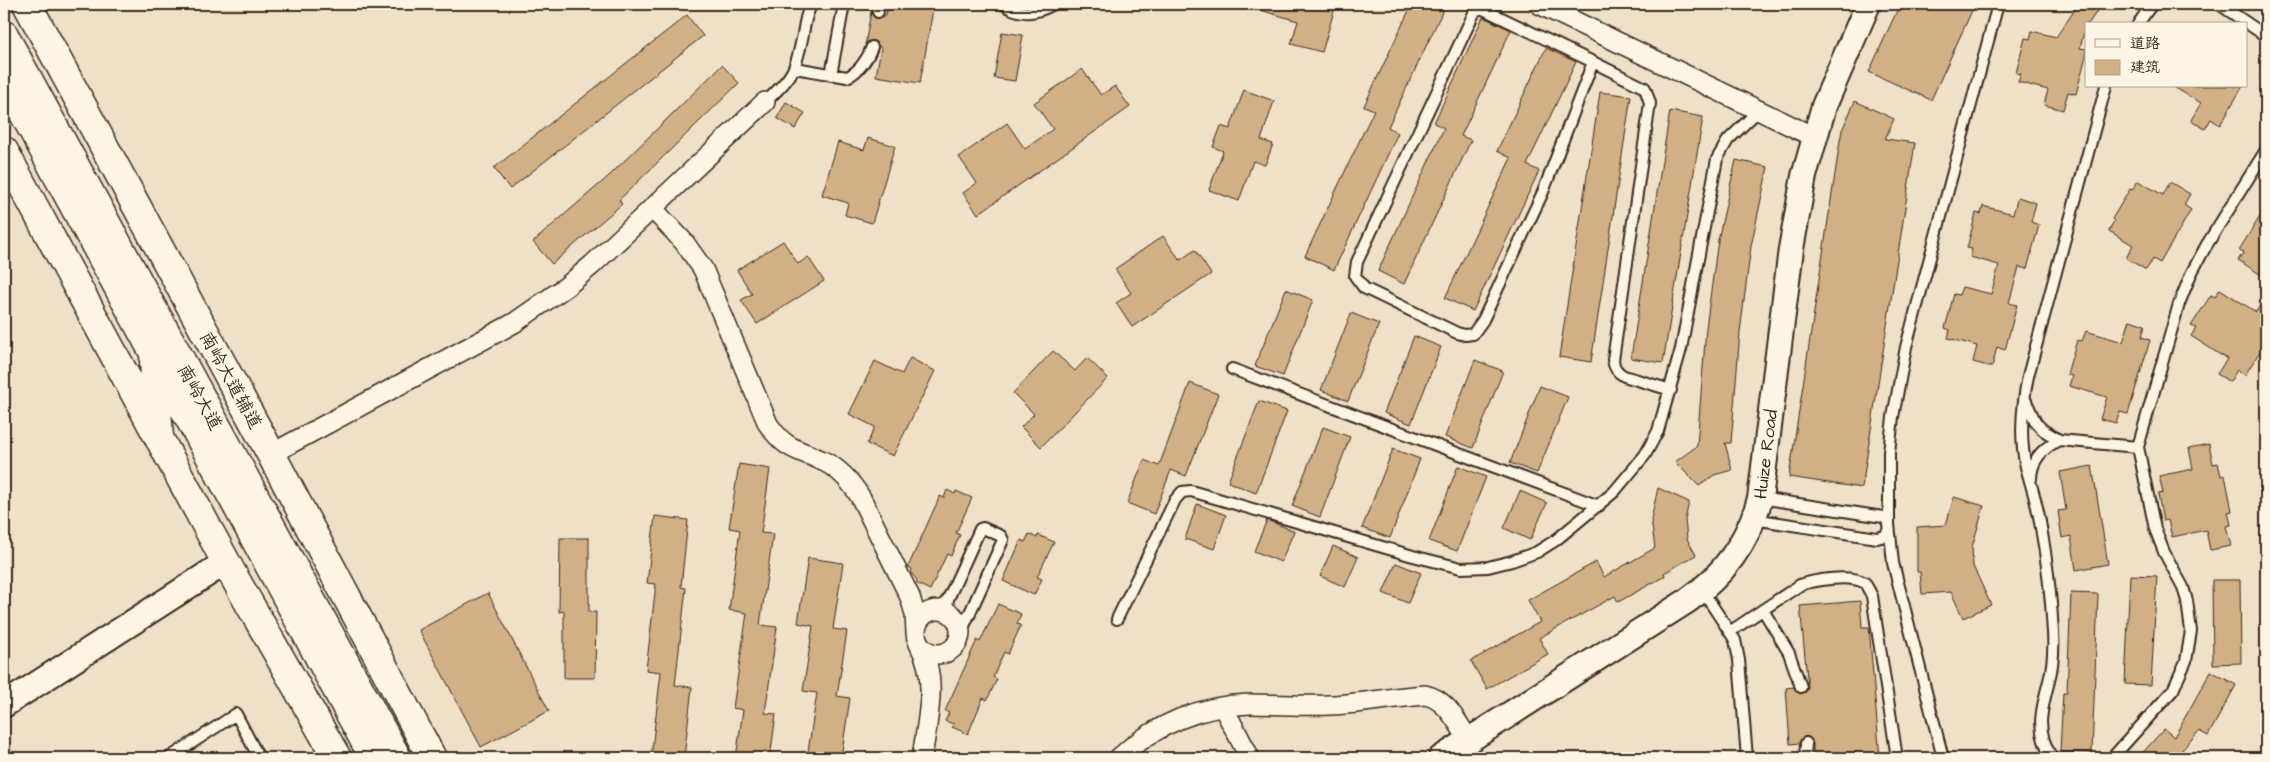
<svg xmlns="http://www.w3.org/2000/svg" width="2270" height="762" font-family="'Architects Daughter','LXGW WenKai TC',sans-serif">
	<rect width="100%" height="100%" fill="#efe0c8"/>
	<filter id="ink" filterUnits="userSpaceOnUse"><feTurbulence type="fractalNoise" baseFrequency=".02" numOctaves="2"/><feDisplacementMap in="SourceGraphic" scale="10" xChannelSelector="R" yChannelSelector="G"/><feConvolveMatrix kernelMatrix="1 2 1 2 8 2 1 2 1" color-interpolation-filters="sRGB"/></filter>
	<g filter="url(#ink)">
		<!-- building -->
		<path fill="#d2b085" stroke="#3b2a1e" d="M888,4H934L920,83L876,76L881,48L874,41H868L865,45L871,12L875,18H882L886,15Z
			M1253,4H1336L1322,52L1291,44L1298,21L1253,8Z
			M1412,4H1446L1388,127L1398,133L1334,270L1305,256L1374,110L1364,106Z
			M1900,4H1975L1931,100L1869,72Z
			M2079,4H2102L2088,24H2086L2080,48L2086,49V56L2076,94L2068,92L2063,110L2044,105L2048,90L2018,82L2021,74L2016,73L2025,38L2030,39L2032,31L2056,37Z
			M687,15L703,36L510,189L494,168Z
			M1483,17L1511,30L1461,136L1471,140L1404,284L1378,271L1444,128L1434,123Z
			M1002,32L1023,35L1015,81L994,78Z
			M1546,48L1576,62L1527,165L1539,171L1473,311L1445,298L1511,158L1497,151Z
			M722,65L739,83L619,200L622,204L552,264L533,242L610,175Z
			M1082,69L1101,95L1115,86L1130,107L978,214L963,193L977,183L959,157L1007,123L1025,149L1053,129L1034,103Z
			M2172,86H2243L2220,125L2211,119L2205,129L2191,120L2201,103Z
			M1244,90L1274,101L1261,140L1273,144L1265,165L1253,161L1239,201L1209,190L1223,151L1213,147L1221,126L1230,129Z
			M1600,92L1631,96L1591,362L1559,357Z
			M1855,101L1894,119L1885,139L1915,143L1862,488L1789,477L1840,141L1842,130Z
			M786,102L805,113L795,129L777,118Z
			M1670,111L1703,117L1663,363L1631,358Z
			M868,138L895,146L872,223L845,215L848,203L822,195L838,142L864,150Z
			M1736,160L1768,167L1751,246L1740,332L1731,443H1725L1732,470L1714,475L1699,486L1675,462L1697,446L1706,328L1718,240Z
			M2138,181L2163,195L2170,182L2190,194L2184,205L2191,210L2160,263L2153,259L2146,270L2126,258L2133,245L2109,231L2114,221L2112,219L2130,189L2132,190Z
			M2018,197L2036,203L2031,222L2039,225L2027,269L2019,267L2009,303L2017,305L2005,350L1997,347L1992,367L1973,362L1977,346L1948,338L1950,330L1945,328L1954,294L1959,295L1962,287L1991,294L1995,280L1999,265L1970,257L1972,249L1967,248L1976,213L1981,214L1983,206L2013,214Z
			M2266,207V278L2238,260L2244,252L2239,250Z
			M1163,236L1180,260L1195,250L1211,274L1132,327L1116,303L1131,293L1115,269Z
			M783,241L798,264L808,257L824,281L757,324L741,300L752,294L737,270Z
			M1286,289L1313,300L1283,376L1255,366Z
			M2220,289L2256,312L2266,296V342L2245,375L2237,370L2230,382L2217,374L2227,359L2191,336L2196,328L2191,326L2211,295L2215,297Z
			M1351,313L1379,324L1348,401L1321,390Z
			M2130,320L2145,325L2142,337L2150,340L2128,414L2120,412L2116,423L2100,419L2107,397L2069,386L2072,376L2067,374L2077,340L2082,341L2086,331L2123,342Z
			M1414,336L1441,347L1411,424L1384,413Z
			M1053,351L1075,371L1087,358L1108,378L1041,447L1021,427L1034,414L1013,393Z
			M910,358L935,371L893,456L867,444L875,427L849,414L875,361L902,374Z
			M1475,360L1503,371L1473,448L1445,437Z
			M1190,383L1218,394L1186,476L1171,470L1154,514L1127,503L1144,460L1159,466Z
			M1540,386L1568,397L1537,473L1510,463Z
			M1259,401L1287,411L1256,493L1228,482Z
			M1323,427L1350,437L1320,517L1292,506Z
			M2209,444L2213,464L2218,463L2221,476L2225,475L2232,511L2228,512L2231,525L2226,526L2231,546L2210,550L2206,530L2172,537L2168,520L2163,521L2158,494L2163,493L2159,476L2193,469L2189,448Z
			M1393,449L1420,459L1390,538L1362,528Z
			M739,464L770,469L761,533L773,534L760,625L777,627L765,713L776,714L770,758H736L743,710L733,708L747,613L729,610L740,530L729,528Z
			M1458,466L1486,477L1457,551L1429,541Z
			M2092,466L2108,564L2076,570L2071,536L2062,538L2058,511L2066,510L2060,472Z
			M1658,488L1689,502L1685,520L1687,539L1696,555L1664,573L1665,576L1618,602L1615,596L1539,638L1548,654L1487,689L1471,661L1540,622L1528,600L1596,562L1604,577L1655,548L1651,519Z
			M947,490L955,494L956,491L972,498L956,533L960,535L955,546L951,556L947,554L930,590L916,583L917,580L911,573L912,569L908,567L940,496L944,498Z
			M1520,491L1547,503L1530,540L1504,528Z
			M1954,497L1984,506L1972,547L1973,566L1991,605L1963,618L1951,592L1922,594L1920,572H1917V527L1946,525Z
			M1197,504L1226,515L1214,549L1185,539Z
			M655,516L688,520L681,587L686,588L675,685L692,687L684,758H651L661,672L646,670L656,584L647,583Z
			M1267,520L1294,531L1281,562L1254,551Z
			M1029,534L1037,538L1038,535L1054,542L1037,577L1042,579L1034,595L1003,581L1021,540L1025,542Z
			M560,538H589V612H596L595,678H564V611L559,612Z
			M1333,546L1358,557L1345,587L1320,576Z
			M808,558L843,563L833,629L847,631L837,696L850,698L841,758H807L817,693L803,691L813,626L798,623Z
			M1396,563L1421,573L1408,603L1383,593Z
			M2130,575L2157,576L2151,685L2125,684Z
			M2212,580H2240L2241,663L2213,664Z
			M488,593L549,711L481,747L419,630Z
			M2071,593L2098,594L2092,753L2060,752L2063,693H2067Z
			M1860,601L1862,627H1869L1880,758H1813V743L1809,737H1803L1799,743L1790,744L1786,688L1794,687L1800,694L1806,692L1808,688L1800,606Z
			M998,604L1021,614L1017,624L1021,625L1008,654L1004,652L993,677L997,679L987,700L983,698L968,734L952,727L954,724L945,721L949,713L945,711L977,640L980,642Z
			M2211,671L2236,685L2208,736L2199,731L2175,758H2138L2164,729L2174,737Z"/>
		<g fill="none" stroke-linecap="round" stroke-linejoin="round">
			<defs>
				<path id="service" d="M877,4L878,12
					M1003,4C1021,16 1036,14 1054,4
					M2219,4L2266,36
					M2138,24L2152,4
					M1593,62L1481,8L1475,11L1357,262L1355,276L1364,288L1457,333L1465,335L1473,334L1483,320L1543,192L1593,62L1645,88L1650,103L1613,360C1614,368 1617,372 1624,376L1671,390
					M795,68L847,77C859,72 868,58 872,47
					M831,75L844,4
					M765,102C793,77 796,70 803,34C805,23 806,13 812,4
					M1232,369L1599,506
					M2025,399L2036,423L2043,430L2059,440L2138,447
					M2031,479C2031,460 2043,448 2059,440
					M1753,519L1877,538L1885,536L1889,529L1887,520L1883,517L1760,498
					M1702,590L1735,640L1739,660L1747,758
					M948,599L947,608L955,618L963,619L970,614
					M1763,610L1789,653L1801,687
					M932,611L942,607L948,599L980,529L983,528L1001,536L1003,540L958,639
					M1117,619L1175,500L1182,492L1191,491L1413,556L1461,568L1488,567L1512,561L1537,552L1556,540L1614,492L1645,455L1658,431L1681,349L1717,159L1728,140L1759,110
					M1731,631L1800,585C1815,580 1850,574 1865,583L1872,596L1897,758
					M169,758L236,714L259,758
					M1805,758L1806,743
					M1943,758L1893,563L1889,524V452L1893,417L1906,347L1998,4
					M2052,758C2035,730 2041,711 2049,681C2053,665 2054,649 2053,632C2051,595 2047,559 2040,522C2037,503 2031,485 2026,467C2019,437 2022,406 2028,376L2106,86
					M2112,758L2173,690L2186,661L2191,631L2187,601L2183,587L2164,552L2155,529L2138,447L2179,304L2191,274L2206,246L2266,150"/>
				<path id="minor" d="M1539,4L1814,137
					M652,208L684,242L703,269L768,424C786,451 799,449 825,462C841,470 852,483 861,498L910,597L915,614L916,633
					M271,454L514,323L567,286L592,265L765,102
					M916 632a22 22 0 1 1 44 0a22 22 0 1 1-44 0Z
					M919,644C939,679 927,720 922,758
					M1223,707L1250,758
					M1119,758C1154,725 1201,705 1250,704C1276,704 1303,706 1330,705C1362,704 1393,697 1425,695C1447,699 1457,723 1469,740"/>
				<g id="tertiary">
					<path d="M4,705L226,562"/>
					<path id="s1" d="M1441,758L1687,601C1724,575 1747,543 1760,499L1791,249L1804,176L1824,106L1868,4"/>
				</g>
				<path id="primary" d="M27,4L271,454L432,758
					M4,151L233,575L337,758"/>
				<path id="trunk" d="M4,35L397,758
					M4,77L374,758
					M154,361L159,438"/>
			</defs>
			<!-- service casing -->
			<use href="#service" stroke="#3b2a1e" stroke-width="14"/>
			<!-- minor casing -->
			<use href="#minor" stroke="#3b2a1e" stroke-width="22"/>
			<!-- tertiary casing -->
			<use href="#tertiary" stroke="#3b2a1e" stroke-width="28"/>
			<!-- primary casing -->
			<use href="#primary" stroke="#3b2a1e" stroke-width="31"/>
			<!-- trunk casing -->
			<use href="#trunk" stroke="#3b2a1e" stroke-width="31"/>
			<!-- service -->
			<use href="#service" stroke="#fcf5e5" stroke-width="10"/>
			<!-- minor -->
			<use href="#minor" stroke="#fcf5e5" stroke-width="19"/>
			<!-- tertiary -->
			<use href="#tertiary" stroke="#fcf5e5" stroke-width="24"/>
			<!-- primary -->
			<use href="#primary" stroke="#fcf5e5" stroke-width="28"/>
			<!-- trunk -->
			<use href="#trunk" stroke="#fcf5e5" stroke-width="28"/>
		</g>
	</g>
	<g text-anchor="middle" stroke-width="5" stroke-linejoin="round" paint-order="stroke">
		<!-- street labels -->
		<g font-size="18" fill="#3b2a1e" stroke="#fcf5e5">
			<text transform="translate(231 380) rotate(61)" y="6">南岭大道辅道</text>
			<text transform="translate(200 397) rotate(61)" y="6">南岭大道</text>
			<text dy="6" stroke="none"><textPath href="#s1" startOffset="465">Huize Road</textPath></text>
		</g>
	</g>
	<!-- margin -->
	<rect width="2270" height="762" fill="none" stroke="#fcf5e5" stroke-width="20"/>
	<rect x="10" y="10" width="2250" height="742" fill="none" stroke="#3b2a1e" stroke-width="2" filter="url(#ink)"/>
	<!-- legend -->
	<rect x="2085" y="22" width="162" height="65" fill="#fcf5e5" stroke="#afa495"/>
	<rect x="2095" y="39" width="25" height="8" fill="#fcf5e5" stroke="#afa495"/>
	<text x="2130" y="48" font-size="15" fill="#3b2a1e">道路</text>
	<rect x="2095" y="60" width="25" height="15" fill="#d2b085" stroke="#afa495"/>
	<text x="2130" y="72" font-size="15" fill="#3b2a1e">建筑</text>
</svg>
